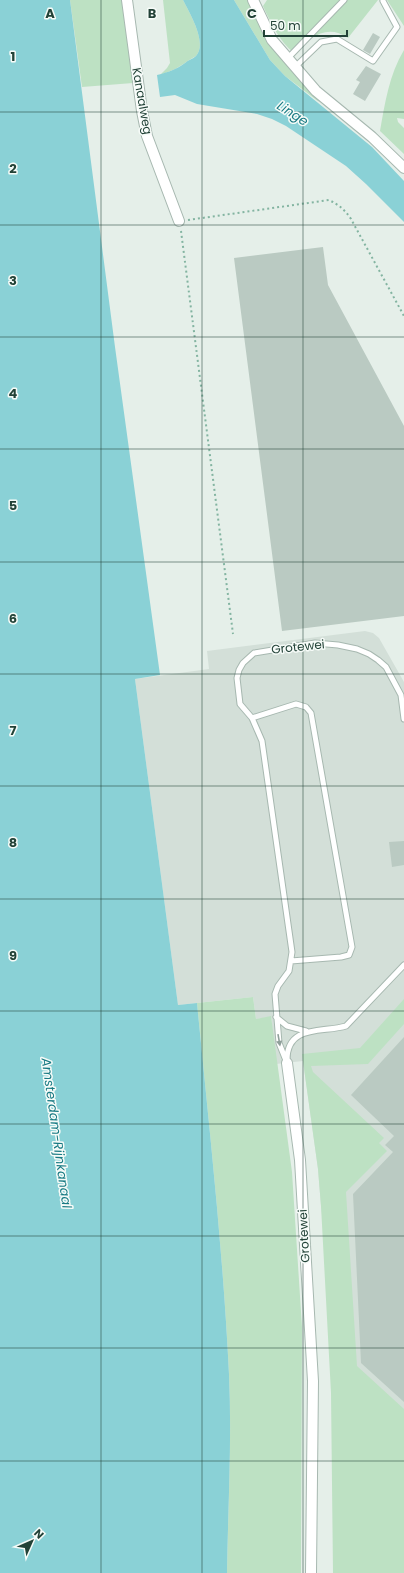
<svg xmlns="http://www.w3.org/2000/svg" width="404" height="1573" font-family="Poppins,sans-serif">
	<rect width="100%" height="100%" fill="#e5efe9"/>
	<!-- built -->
	<path fill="#d3dfd8" d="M365,631L373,633L379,638L404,682V1446L344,1394L321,1206L318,1169L303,1061L276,1064L271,1017L256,1019L253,997L178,1005L135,679L209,669L207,651Z"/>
	<!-- green -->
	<path fill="#bde1c3" d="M70,0H122L133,83L82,87Z
		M163,0H183C189,12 208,43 196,56C193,58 188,60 185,63C176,69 171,71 160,75L167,68L170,63Z
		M234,0H249L319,102L285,76L270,60Z
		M267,0H378L348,38C327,23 309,38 294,53C279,41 271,23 263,6Z
		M387,0H404V26Z
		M404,50V119L397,118L398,122L404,128V154L380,131C385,103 389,75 404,50Z
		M253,997L256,1019L271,1016L292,1172L302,1327L301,1573H227C228,1507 232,1440 229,1374C223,1250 209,1126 197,1003Z
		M404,999V1024L368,1064L311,1066L313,1072L384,1138L379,1143L387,1151L346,1192L357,1366L404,1409V1573H333L331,1393L321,1206L318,1169L302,1054L360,1048Z"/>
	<!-- water -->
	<path fill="#8ad1d6" d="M0,0H70L115,347L160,675L135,679L178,1005L197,1003C209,1126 223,1250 229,1374C232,1440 228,1507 227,1573H0Z
		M183,0H234L270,60L285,76L372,147L404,181V222L366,184L346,166L286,126L272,119L257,114L197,104L175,95L160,97L157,75C169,72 175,70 185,63C188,60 193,59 196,56C208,43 189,12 183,0Z"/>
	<!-- building -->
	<path fill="#bacac2" d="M373,33L380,37L370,54L363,50Z
		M366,66L381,74L365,101L353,94L360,82L356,80Z
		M323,247L328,285L404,426V616L282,631L234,258Z
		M404,841V865L392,867L389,842Z
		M404,1037V1402L361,1363L353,1194L393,1152L385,1145L394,1136L351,1095Z"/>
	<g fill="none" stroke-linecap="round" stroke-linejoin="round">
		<defs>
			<path id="lane" d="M288,58L344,0
				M295,67L321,42L337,39L373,61L397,27L383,1
				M252,718L296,704L306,707L311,713L352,947L349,955L341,957L291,961
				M276,1017L287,1026L306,1031
				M287,1060C287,1024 323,1033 346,1026L404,965
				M287,1063L279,1043L275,994L278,986L289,971L292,952L262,741L252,718L240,704L237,678L239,670L243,663L254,653L315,643L338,645L357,649L369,654L378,660L386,667L401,695L404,719"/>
			<path id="street" d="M127,0L142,111L147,136L179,221
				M253,0L272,40L316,91L372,137L404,168
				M287,1063L300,1160L313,1381L311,1573"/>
		</defs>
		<!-- lane casing -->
		<use href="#lane" stroke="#a7b8b0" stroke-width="7"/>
		<!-- street casing -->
		<use href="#street" stroke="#a7b8b0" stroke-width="12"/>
		<!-- path -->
		<path stroke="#83b4a1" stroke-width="2" stroke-dasharray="2 3" stroke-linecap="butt" d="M188,220L329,200C339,205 345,210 351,219L404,316
			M181,231L233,634"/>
		<!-- lane -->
		<use href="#lane" stroke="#fff" stroke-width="5"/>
		<!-- street -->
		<use href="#street" stroke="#fff" stroke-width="10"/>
	</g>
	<!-- one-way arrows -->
	<defs><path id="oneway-solid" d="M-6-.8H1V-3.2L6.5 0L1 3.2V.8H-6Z"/></defs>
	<use fill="#90a09b" href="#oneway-solid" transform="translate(279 1040) rotate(80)"/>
	<!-- grid -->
	<path fill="none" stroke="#224237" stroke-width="1" stroke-opacity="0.55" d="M101,0V1573M202,0V1573M303,0V1573M0,112H404M0,225H404M0,337H404M0,449H404M0,562H404M0,674H404M0,786H404M0,899H404M0,1011H404M0,1124H404M0,1236H404M0,1348H404M0,1461H404"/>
	<g text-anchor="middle" stroke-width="3" stroke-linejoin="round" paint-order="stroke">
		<!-- street labels -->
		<g font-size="12" fill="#224237" stroke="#f6fbf8">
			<text transform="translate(142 101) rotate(80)" y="4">Kanaalweg</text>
			<text transform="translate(298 647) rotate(-6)" y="4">Grotewei</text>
			<text transform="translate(304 1236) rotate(-93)" y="4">Grotewei</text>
		</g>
		<!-- water labels -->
		<g font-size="13" font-style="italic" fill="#187a83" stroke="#f6fbf8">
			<text transform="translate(293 113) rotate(33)" y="5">Linge</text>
			<text transform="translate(57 1133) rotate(82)" y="5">Amsterdam-Rijnkanaal</text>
		</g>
	</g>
	<g font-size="13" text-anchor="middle" font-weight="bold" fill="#224237" stroke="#f6fbf8" stroke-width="3" stroke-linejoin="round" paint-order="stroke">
		<text x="50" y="18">A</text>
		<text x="152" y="18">B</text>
		<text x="252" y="18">C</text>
		<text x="13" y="61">1</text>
		<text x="13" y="173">2</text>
		<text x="13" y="285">3</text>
		<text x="13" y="398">4</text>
		<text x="13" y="510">5</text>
		<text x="13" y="623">6</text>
		<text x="13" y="735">7</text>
		<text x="13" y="847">8</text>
		<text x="13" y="960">9</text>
	</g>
	<!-- north arrow -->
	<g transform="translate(32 1541) rotate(45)" stroke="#f6fbf8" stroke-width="3" paint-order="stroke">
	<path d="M0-3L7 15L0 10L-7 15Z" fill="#224237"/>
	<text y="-6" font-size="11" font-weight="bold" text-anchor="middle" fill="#224237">N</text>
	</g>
	<!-- scale -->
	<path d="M264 30v6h83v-6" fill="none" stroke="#224237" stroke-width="2"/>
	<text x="270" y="30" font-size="12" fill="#224237" stroke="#f6fbf8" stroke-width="3" paint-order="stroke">50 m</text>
</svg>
